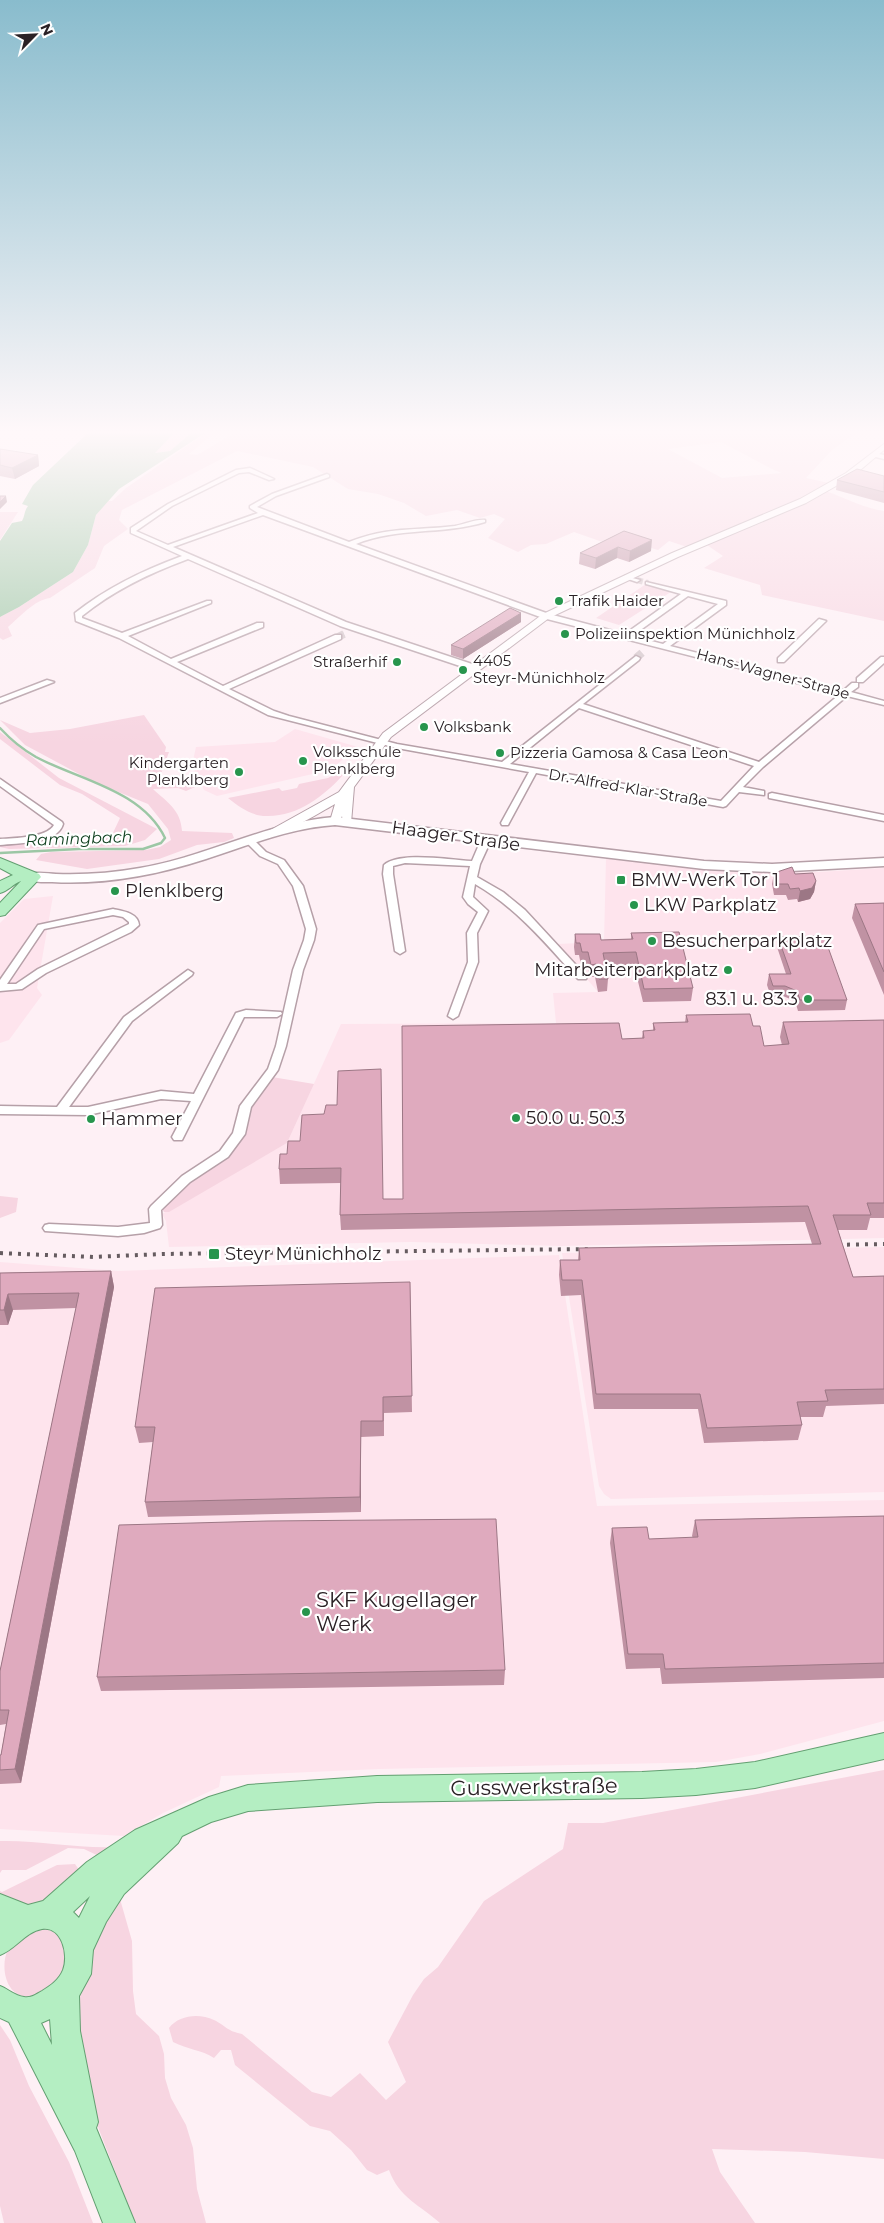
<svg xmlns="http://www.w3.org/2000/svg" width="884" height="2223" font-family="Montserrat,sans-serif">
	<rect width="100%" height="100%" fill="#fef0f5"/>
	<!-- built -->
	<path fill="#fee4ed" d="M295,729L358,747L330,770L217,796L204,790L192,765L196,747L275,742Z
		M606,858L735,872H818L884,868V1238L561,1246L411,1242L169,1247L166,1221L162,1214L287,1143L341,1024L556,1023L553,993L598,992L557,944L604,942Z
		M53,896L37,988L42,995L9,1040L0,1043V923L24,899Z
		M884,1247V1492L611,1499L604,1494L599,1486L562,1253Z
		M559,1255L597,1506L884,1500V1721L760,1754L716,1762L379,1769L221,1776L219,1787L163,1813L124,1836L0,1829V1262L118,1271Z"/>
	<!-- green -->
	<path fill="#f7d5e1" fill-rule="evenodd" d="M174,433H191L170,451L154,453Z
		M206,433H214L189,454L197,455L234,433H856L832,450L806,478L829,483L819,489C841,495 861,508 884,511V621L762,595L760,585L704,568L723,556L707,545L684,546L669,541L658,550L624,540L611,545L574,532L546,544L531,545L518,552L488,538L505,519L494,514L480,518L457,510L426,516L404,503L378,494L348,489L313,467L237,451L122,510L119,520L128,529L104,546L95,568L50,598C34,600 20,617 8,627L12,636L3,640L0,638V617L19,607L73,572L88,545L96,515L108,501H112L126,488ZM721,442L774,470L782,473L722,478L668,449Z
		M0,512H18L0,540Z
		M646,584L674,590L619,625L596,618Z
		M144,715L166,747L165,752H169L160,777L161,781L195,787L186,791L178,788L153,789C167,802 181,810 182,831L232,833L234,838L224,842L197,845L159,859L87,869L36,860L41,854L51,852L146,850L160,847L171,840L168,829L148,804L94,782L25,745L0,720L30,733L70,729Z
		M0,732L59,778L157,829L145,840L125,846L9,849L0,847V844C37,839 74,847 111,837L120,818L82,794L60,785L0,739Z
		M337,773L343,775C324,796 297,817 266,816C252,816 239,807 228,798L279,788L282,791L297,788L299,784L328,778Z
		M272,1077L314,1084L287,1143L169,1212H164L162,1209L185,1184L225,1157L248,1110Z
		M0,1196L18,1198L16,1212L0,1218Z
		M884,1770V2159L805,2152L712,2149L720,2172L755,2223H440C420,2205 399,2198 389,2170L377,2175L367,2170L351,2150L330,2131L310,2126L235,2065L231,2050H221L214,2058C202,2050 186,2049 173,2042L169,2028C179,2015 199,2013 214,2020C226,2026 227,2031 242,2034L312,2092L331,2097L360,2073L386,2100L406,2082L388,2042L413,1995L424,1979L438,1967L484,1901L563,1849L568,1823H603Z
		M0,1841C39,1840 78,1849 117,1847L105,1859L84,1849L68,1848L26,1870H2L0,1873Z
		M75,1864L82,1874L47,1904L30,1907L0,1900V1891L2,1892L57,1865Z
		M120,1899L132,1941L133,1991L136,2014L159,2036L164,2054L165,2078L171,2098L186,2125L193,2148L197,2189L206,2223H135L83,2088L76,2002L95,1934Z
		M36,1928C88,1928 65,2000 27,1997C5,1995 0,1966 8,1949C14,1941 28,1934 36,1928Z
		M0,2025L10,2040L29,2086L69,2162L93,2223H4L0,2206Z"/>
	<!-- water -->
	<path fill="#9cc7a5" d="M88,433H174L155,453L170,451L191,433H205L119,489L96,515L88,545L73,572L19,607L0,617V541L12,523L22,521C25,516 24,511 28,506L22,504L33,485Z"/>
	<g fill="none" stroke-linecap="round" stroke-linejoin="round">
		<!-- stream -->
		<path stroke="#9cc7a5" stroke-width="2.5" d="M0,728C10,739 22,749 36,757C79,780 142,790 165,838L161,843L143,849H79L0,853"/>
		<!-- minor-tunnel-far1 -->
		<path stroke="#d4c7cb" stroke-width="6" stroke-dasharray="6 3" stroke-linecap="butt" d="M637,580L648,583
			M341,635L344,634"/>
		<!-- minor-tunnel -->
		<path stroke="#d4c7cb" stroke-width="8" stroke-dasharray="8 4.5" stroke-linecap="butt" d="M338,637L344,634
			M636,658L643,652"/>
		<defs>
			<path id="minor" d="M874,453L884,455V459L872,456L871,455Z
				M250,468L274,479L269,480L249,472L239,473L172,506L136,531L168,545L258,513L250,508V506L272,494L327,474L329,475V477L276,496L257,507L349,542C389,526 415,531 455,526C465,524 476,519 485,520V522C442,535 397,527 356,544L549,614L625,634L681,594L646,584V582L726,601V605L670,646L844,690L852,683H858V687L851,692L884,701V705L847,696L763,767L743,787L764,791V795L739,792L726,806L723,807L536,773L509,823L508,825H502L501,823L529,772L397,748L268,715L119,638L76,621L75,613C108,587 144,570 182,556L131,533V528L168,504L236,470ZM263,515L543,618L840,694L759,762L583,704L639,660L640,658L636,656L502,762L397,744L289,716L274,711L229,689L341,639V635H335L223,686L177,662L263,627V623H257L171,659L128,636L211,603V601H207L122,633L82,618V616C114,590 150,573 188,559L340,626L472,670H478V666L346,622L173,547ZM688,596L718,604L663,644L632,636ZM579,708L754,766L721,801L510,764Z
				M625,576L640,580L637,582L625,578Z
				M819,619L826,621L784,662H778V658Z
				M881,657H884V663L863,682H857V678Z
				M47,680L54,682L0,703V698Z
				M0,779L62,822L63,824C58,844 17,843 0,845V839C14,838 47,838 54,825L0,786Z
				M772,793L884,815V821L769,798V794Z
				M249,837L252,838L266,852L284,860L303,886L316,929L314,940L303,970L286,1046L278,1070L251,1107L245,1134L228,1157L190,1182L161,1210L162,1225L160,1228L144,1233L118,1236L45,1231L43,1228L45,1225L49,1224L118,1227L150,1223L149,1209L151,1206L182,1176L220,1151L233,1133L240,1106L268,1069L276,1046L293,970L304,940L306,929L293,886L278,864L260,856L244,840Z
				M486,837L491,840L480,864L477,877L503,892L525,910L587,977L586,979H578C546,944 517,908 475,884L473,897L488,911L477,933L478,962L458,1016L453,1019L448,1016L468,962L467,933L478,912L468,904L463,897L470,866L405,863L393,866V874L405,951L400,954L395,951L383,874L384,865C399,851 451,860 472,861L481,840Z
				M113,909C123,911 138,913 139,925L131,932L46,973L22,989L0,991V980L38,925ZM113,915L123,917L129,922V924L38,969L16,984H7L44,929Z
				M188,970L193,973L192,975L132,1021L69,1107H88L161,1091L194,1094L236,1013L246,1010L281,1012L282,1014L277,1017H244L182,1140H174L172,1137L191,1101L161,1099L88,1115L0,1114V1106L57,1107L124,1017Z"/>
			<path id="tertiary" d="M884,444V450L852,477L806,503L678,557L549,618L391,737L354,787L351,823H343L342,816L339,823H331L330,821L335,804C322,811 282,837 268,834L267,832L339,792L383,733L543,614L672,553L800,499L846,473Z"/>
			<path id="secondary" d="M335,817L704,861L772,864L884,858V866L772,872L704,869L335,825C289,828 250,845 206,859C157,875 104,885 52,882C45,882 32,883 27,877C33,870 48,874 56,874C84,875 112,873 140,868C207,857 267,822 335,817Z"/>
			<path id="primary" d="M0,858L39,874L41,877L5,915L0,916V903L21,881C13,884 8,891 0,893V881L13,875L0,868Z
				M884,1733V1759L755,1788L696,1795L642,1798L377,1802L248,1811L211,1822L182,1836L178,1843L124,1894L106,1922L93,1950L91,1974L79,1996L80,2031L98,2122L96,2128L135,2223H103L75,2151L9,2022L0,2018V1986C8,1989 15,1996 24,1997C31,1998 35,1995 42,1991C50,1986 59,1980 63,1970C69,1955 62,1926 42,1929C25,1932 16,1949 0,1955V1894L28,1905L43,1901L87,1862L135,1830L209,1797L248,1785L377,1776L642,1772L696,1769L755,1762ZM90,1896L79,1918L73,1912ZM50,2019L52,2045L41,2023Z"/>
		</defs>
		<!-- minor casing -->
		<use href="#minor" stroke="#b6a0a8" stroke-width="3"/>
		<!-- tertiary casing -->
		<use href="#tertiary" stroke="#b6a0a8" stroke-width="2"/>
		<!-- secondary casing -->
		<use href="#secondary" stroke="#b6a0a8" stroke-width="3"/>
		<!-- primary casing -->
		<use href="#primary" stroke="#639f71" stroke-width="2"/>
		<!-- minor -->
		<use href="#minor" fill="#fff" fill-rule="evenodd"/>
		<!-- tertiary -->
		<use href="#tertiary" fill="#fff" fill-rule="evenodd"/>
		<!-- secondary -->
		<use href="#secondary" fill="#fff" fill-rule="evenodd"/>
		<!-- primary -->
		<use href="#primary" fill="#b4eec2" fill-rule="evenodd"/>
		<!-- rail -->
		<path stroke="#665c60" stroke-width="4" stroke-dasharray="3 6" stroke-linecap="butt" d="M829,1245L884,1244
			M0,1253L93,1257L162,1254L592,1249"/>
	</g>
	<!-- wall -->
	<path fill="#c092a3" d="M0,449L38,455L39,466L15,479L0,476Z
		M884,476V503L836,490L837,480Z
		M624,531L651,551L629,562L617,558L595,569L579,564L580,553Z
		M521,613V622L463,659L451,655V645Z
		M774,873L795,874L816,881L814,892L810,899L798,902L797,899L788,900L786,895H774L772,884Z
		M884,903V995L852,918L855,904Z
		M631,933L693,988L691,1001L643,1002L634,965H606L608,979L607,991L598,992L595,977H590L587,964L581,965L579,955H575L574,947L575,934L601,940L631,939Z
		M778,937L847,1000L845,1010L798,1011L795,1001L783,996L771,997L767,985L769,974H786L777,947Z
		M686,1015L753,1026L764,1046L782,1045L780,1037L783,1022L884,1020V1218H870L867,1230H838L853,1277L884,1276V1404L826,1406L823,1417H800L802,1425L798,1440L704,1443L698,1409H594L581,1295L561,1296L559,1275L560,1260H578L579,1248L812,1244L805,1222L341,1230L340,1215L341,1183L280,1184L279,1169L287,1154L300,1141L324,1114L337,1105L383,1199H403L622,1039L642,1038L643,1031H653V1023H685Z
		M111,1271L114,1287L21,1783L0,1784V1755H1L6,1724L0,1725V1671L76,1308L13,1310L8,1325H0V1273Z
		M410,1282L412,1412L384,1413V1436L361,1437V1512L148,1517L145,1502L153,1442L139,1443L135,1427Z
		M884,1516V1678L662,1684L660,1668L626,1669L610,1543L612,1528L649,1539L693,1538L692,1536L695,1520Z
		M505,1670L504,1685L101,1691L97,1677Z"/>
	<!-- shaded-wall -->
	<path fill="#9c7785" d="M38,455L39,466L15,479L12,468Z
		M6,496L7,502L0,509V502Z
		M652,540L651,551L629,562L630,551Z
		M618,547L617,558L595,569L596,558Z
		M521,613V622L463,659V649Z
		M816,881L814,892L810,899L798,902L800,891Z
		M111,1271L114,1287L21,1783L15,1769Z
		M8,1294L13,1310L8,1325L4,1310Z
		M361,1421V1512L360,1497Z"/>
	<!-- building -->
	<path fill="#dfaabe" stroke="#9c7785" d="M0,449L38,455L12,468L0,465Z
		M857,469L884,476V492L837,480Z
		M0,496H6L0,502Z
		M624,531L652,540L630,551L618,547L596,558L580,553Z
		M510,608L521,613L463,649L451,645Z
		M792,867L795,874L813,873L816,881L812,888L800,891L799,888L790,889L788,884H776L774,873Z
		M884,903V972L855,904Z
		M679,932L693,988L644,989L636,952L603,953L608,979H599L596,964L591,965L588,952H582L580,943H576L575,934H600L601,940L633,939L631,933Z
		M824,936L847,1000H800L797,991L785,986H773L769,974H791L778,937Z
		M750,1014L753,1026H760L764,1046L789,1044L783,1022L884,1020V1203H867L871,1215H833L853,1277L884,1276V1389L825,1390L828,1401L797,1402L802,1425L707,1428L700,1394H596L582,1280H562L560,1260H580L579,1248L821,1244L808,1206L340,1215L341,1168L279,1169L280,1154H287L288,1141H300L302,1115L324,1114L326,1105H337L338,1071L381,1069L383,1199H403L402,1026L619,1023L622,1039L644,1038L643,1031L655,1030L653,1023L688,1022L686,1015Z
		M111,1271L15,1769L0,1770V1755H1L9,1710H0V1671L79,1293L8,1294L4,1310H0V1273Z
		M410,1282L412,1396L383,1397V1421H361L360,1497L145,1502L155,1427H135L155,1288Z
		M884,1516V1663L665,1669L663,1654H628L612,1528L647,1527L649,1539L698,1537L695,1520Z
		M496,1519L505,1670L97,1677L119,1525L267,1521Z"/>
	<!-- sky -->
	<linearGradient id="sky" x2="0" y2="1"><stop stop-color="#89bccd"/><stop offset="0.58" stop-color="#fff8fa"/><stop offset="1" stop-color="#fff8fa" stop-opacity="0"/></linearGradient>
	<rect width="884" height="745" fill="url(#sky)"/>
	<!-- markers -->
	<g fill="#27954d" stroke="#fff" stroke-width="2">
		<circle cx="559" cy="601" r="5"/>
		<circle cx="565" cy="634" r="5"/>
		<circle cx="397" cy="662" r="5"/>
		<circle cx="463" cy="670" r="5"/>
		<circle cx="424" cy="727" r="5"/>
		<circle cx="500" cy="753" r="5"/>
		<circle cx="303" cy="761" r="5"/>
		<circle cx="239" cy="772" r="5"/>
		<rect x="616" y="875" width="10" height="10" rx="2.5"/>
		<circle cx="115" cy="891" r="5"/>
		<circle cx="634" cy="905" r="5"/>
		<circle cx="652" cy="941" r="5"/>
		<circle cx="728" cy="970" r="5"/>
		<circle cx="808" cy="999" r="5"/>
		<circle cx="516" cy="1118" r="5"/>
		<circle cx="91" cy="1119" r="5"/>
		<rect x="208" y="1248" width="12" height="12" rx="2.5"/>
		<circle cx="306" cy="1612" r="5"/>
	</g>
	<g text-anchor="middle" stroke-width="4.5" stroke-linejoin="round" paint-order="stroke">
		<!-- far-poi labels -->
		<g font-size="15" fill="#2a2125" stroke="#fff" text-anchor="start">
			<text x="569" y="606">Trafik Haider</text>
			<text x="575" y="639">Polizeiinspektion Münichholz</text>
			<text x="473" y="666">4405<tspan x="473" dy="17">Steyr-Münichholz</tspan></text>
			<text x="387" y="667" text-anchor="end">Straßerhif</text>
			<text x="434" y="732">Volksbank</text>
			<text x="313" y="757">Volksschule<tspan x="313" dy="17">Plenklberg</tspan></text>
			<text x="510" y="758">Pizzeria Gamosa &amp; Casa Leon</text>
			<text x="229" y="768" text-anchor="end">Kindergarten<tspan x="229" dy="17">Plenklberg</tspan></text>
		</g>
		<!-- far-street labels -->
		<g font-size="15" fill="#2a2125" stroke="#fff">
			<text transform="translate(773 674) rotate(15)" y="5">Hans-Wagner-Straße</text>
			<text transform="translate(628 788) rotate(10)" y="5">Dr.-Alfred-Klar-Straße</text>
		</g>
		<!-- far-water labels -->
		<g font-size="16" font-style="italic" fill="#0d3e1d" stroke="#fff">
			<text transform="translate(79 838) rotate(-2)" y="6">Ramingbach</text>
		</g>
		<!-- street labels -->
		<g font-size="18" fill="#2a2125" stroke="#fff">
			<text transform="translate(456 836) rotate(8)" y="6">Haager Straße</text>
		</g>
		<!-- poi labels -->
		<g font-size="18" fill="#2a2125" stroke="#fff" text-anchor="start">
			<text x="631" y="886">BMW-Werk Tor 1</text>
			<text x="125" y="897">Plenklberg</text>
			<text x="644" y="911">LKW Parkplatz</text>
			<text x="662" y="947">Besucherparkplatz</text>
			<text x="718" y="976" text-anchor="end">Mitarbeiterparkplatz</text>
			<text x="798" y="1005" text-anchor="end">83.1 u. 83.3</text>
			<text x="526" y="1124">50.0 u. 50.3</text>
			<text x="101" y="1125">Hammer</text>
			<text x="225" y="1260">Steyr Münichholz</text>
		</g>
		<!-- near-poi labels -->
		<g font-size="21" fill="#2a2125" stroke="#fff" text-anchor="start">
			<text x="316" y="1607">SKF Kugellager<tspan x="316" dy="24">Werk</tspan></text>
		</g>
		<!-- near-street labels -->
		<g font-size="21" fill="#2a2125" stroke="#fff">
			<text transform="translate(534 1787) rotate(-1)" y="7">Gusswerkstraße</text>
		</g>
	</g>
	<!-- north arrow -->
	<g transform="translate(35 35) rotate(66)" stroke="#ffffff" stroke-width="4" paint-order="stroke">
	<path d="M0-4L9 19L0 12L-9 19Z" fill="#2a2125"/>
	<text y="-8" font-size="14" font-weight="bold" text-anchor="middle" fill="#2a2125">N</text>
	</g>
</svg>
